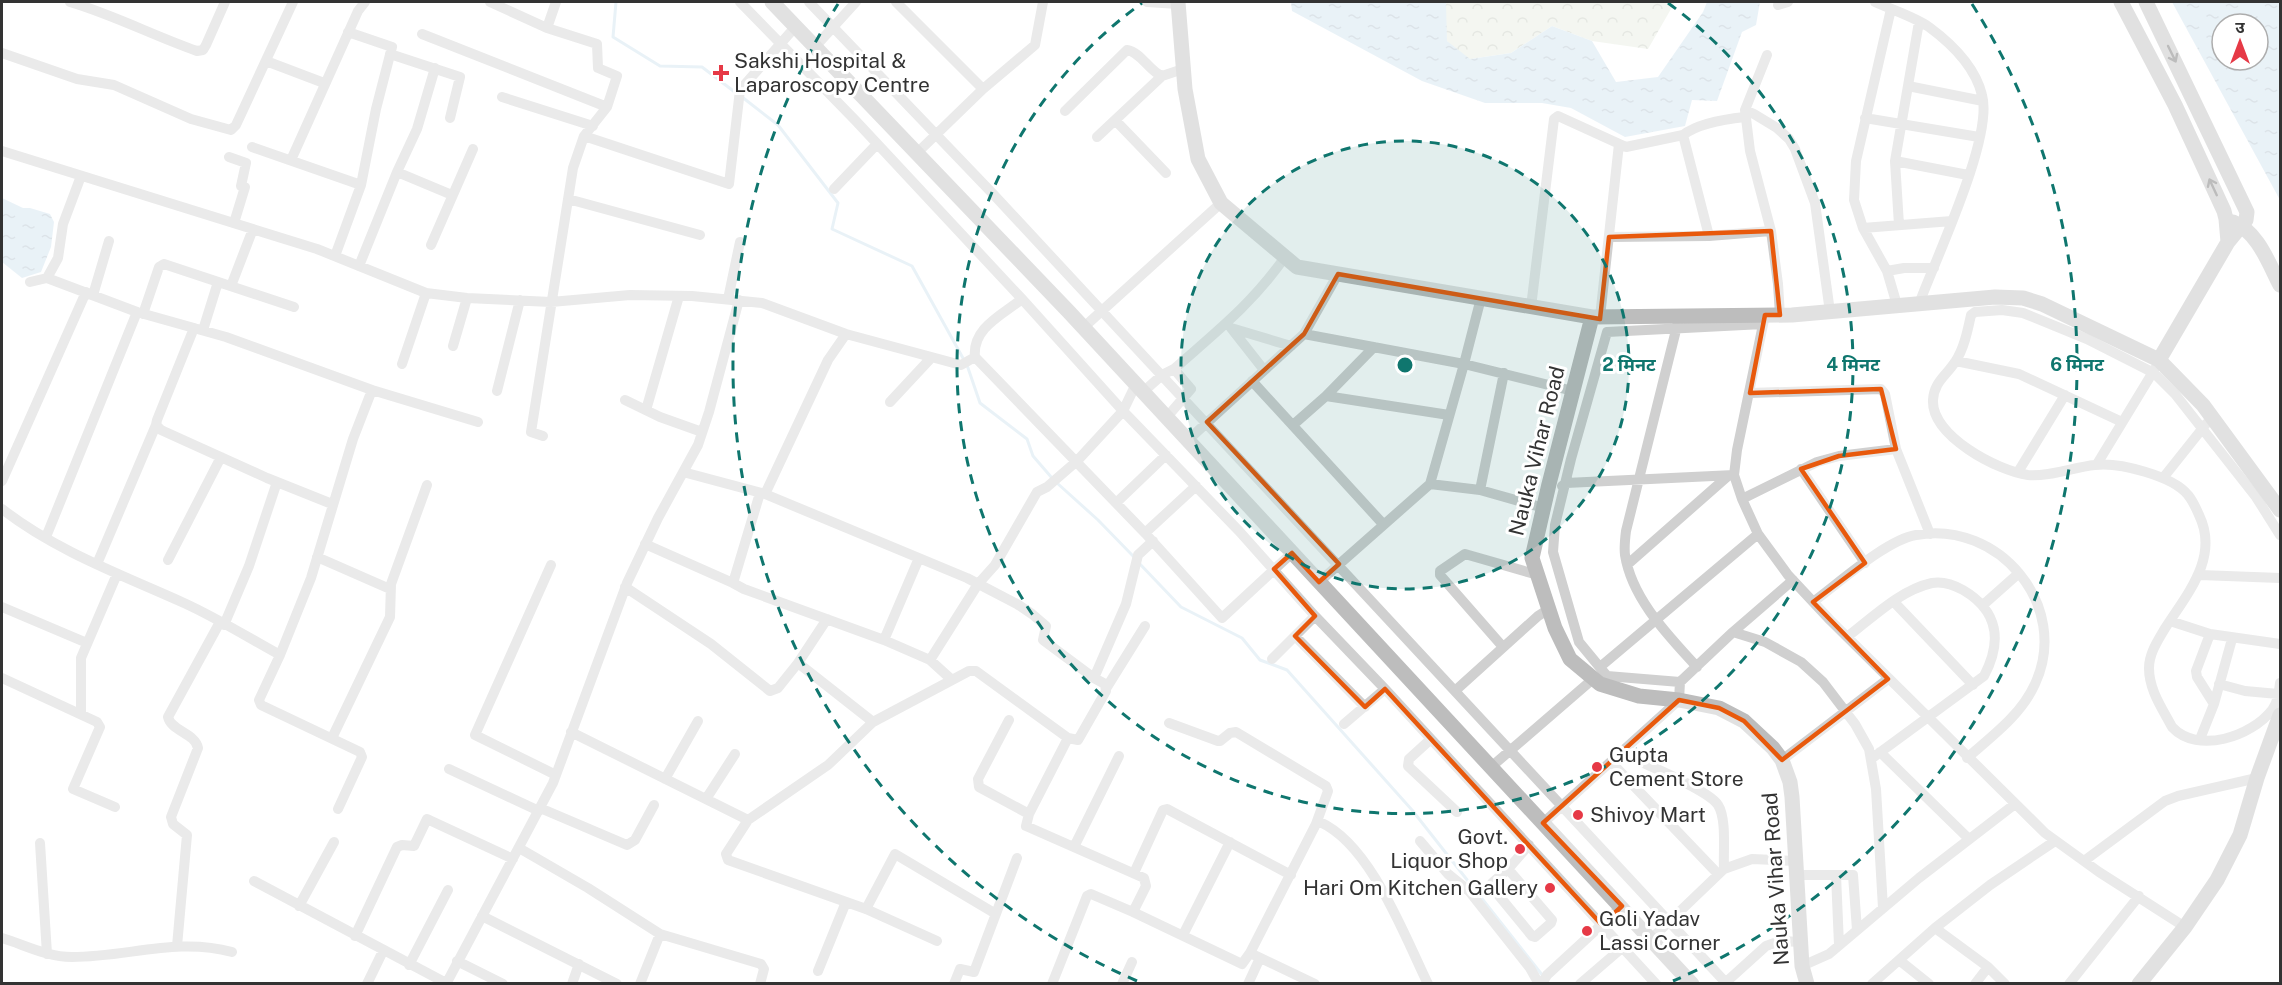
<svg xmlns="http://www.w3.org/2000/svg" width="2282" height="985" font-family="'Public Sans','Noto Sans Devanagari',sans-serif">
	<defs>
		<pattern id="park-crowns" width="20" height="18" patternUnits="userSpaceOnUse" patternTransform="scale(1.5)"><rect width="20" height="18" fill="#e6ecdf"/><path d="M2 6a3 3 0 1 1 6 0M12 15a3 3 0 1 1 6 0" fill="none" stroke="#c6cbc0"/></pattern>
		<pattern id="water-ripples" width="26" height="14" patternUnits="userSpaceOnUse" patternTransform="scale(1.5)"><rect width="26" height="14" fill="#cfe2ee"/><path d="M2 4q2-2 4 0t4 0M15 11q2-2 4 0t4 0" fill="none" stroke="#b2c2cd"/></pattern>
	</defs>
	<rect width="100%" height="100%" fill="#fff"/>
	<!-- park -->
	<path fill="url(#park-crowns)" d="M1441,2H1675L1648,49L1592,41L1552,26L1511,53L1470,59L1455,53L1447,41Z"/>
	<!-- water -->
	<path fill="url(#water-ripples)" fill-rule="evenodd" d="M1291,2H1446L1447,41L1470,59L1511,53L1552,26L1592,41L1616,82L1658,77L1703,12L1707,2H1760L1756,25L1742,32L1717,101L1692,100L1685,126L1625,137L1571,108L1542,103H1485L1422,81L1292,11Z
		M2172,2H2280V200ZM2222,24H2258V60H2222Z
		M2,198L23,208H30L50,214L54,222L51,247L41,272L22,278L2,262Z"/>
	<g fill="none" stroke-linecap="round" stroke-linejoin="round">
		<!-- stream -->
		<path stroke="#cfe2ee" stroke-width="3" d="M616,2L613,37L660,66L702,67L736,93
			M742,97L778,125L838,203L832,229L912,266L964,360
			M967,365L980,403L1027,439L1033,456L1052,478
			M1057,483L1098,520L1134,557
			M1138,562L1181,607L1242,638L1260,660L1287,670L1412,810L1543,976"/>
		<!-- street -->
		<path stroke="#d0d0d0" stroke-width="10" d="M70,2C114,15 154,36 197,51L203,50L206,45L225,2
			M490,2L547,28L597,44L598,68L617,76L607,107L584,136L573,168L531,432L543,436
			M740,2L855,120L1022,299L1123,411L1239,531L1315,616L1385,689L1656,984
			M809,2L994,195L1727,984
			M896,2L983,89
			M1147,2L1178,4
			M1875,2C1892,10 1913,16 1929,27C1952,44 1975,66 1982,95C1994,137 1935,260 1919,304
			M1778,5L1788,2
			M1891,9L1856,161L1854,200L1863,228L1887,271L1897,305
			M547,28L556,2
			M422,34L607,107
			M815,47L856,2
			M2,53L77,79L114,85L191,119L231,130L236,125L293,2
			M390,54L460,77L450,118
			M1767,55L1745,110L1750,151L1771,231L1778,284L1780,315
			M266,61L324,83
			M1908,86L1983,101
			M502,97L593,126
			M1745,110L1754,114L1777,128L1789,139L1795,149L1815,203L1830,312
			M1065,111L1127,50C1141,52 1149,71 1162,76L1183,69
			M1865,118L1979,137
			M1115,120L1166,173
			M1683,135L1709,236
			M584,136L729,184L740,90L796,26
			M1097,137L1162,76
			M252,147L361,185L376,109L392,47L348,32
			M2,151L317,249L426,293L467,298L551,302L630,295L692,296L762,303L846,334L961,365L975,357L1145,533L1222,618L1292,553
			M917,153L983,89L1035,45L1043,2
			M229,157L246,163L241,186L245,187L234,223
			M291,160L358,11L365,2
			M1895,161L1968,175
			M397,172L452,195
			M834,189L877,144
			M568,199L700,235
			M1899,225L1895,161L1919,22
			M1863,228L1952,221
			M1609,237L1709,236L1771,231
			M431,245L473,149
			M335,256L361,185
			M359,266L397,172L417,129L435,68
			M1887,271L1904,268H1934
			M47,278L58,258L63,224L81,176
			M30,282L47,278L137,312L226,337L372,390L353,439L311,578L280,655L259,700L261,705L360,752L362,757L338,809
			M231,286L253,229
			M93,295L109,241
			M1481,298L1464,364L1573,391
			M728,299L740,242
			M1531,307L1554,119L1558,116L1626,147L1683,135C1699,123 1725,119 1745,117
			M143,314L159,267L164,264L294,307
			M1765,315L1737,450L1734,475L1742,499L1758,534L1788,575L1830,620L2045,833L2099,872L2185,927
			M1600,317L1619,144
			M1678,322L1626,531C1625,539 1624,547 1625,555C1632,599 1668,635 1697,667
			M1763,324L1607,332L1571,459L1555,525L1553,552L1579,642L1607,676L1680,682L1733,632L1793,580
			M1084,327L1221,203
			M194,328L157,420L156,425L161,430L267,478L332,504
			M1231,328L1291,346
			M1231,328L1264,370
			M203,330L218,282
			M1304,334L1464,364L1430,484L1319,582
			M453,346L467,298
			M975,357C972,328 1002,315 1022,299
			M1956,361L2019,374L2122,422
			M402,364L426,293
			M1174,369C1216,332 1252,304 1285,257
			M1252,381L1383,524
			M372,390L478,422
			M497,391L520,300
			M1143,392L1162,375L1174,369L1191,389L1167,417
			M1750,393L1881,389L1885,394L1896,449L1930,534
			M1326,396L1449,415
			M625,400L660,417L702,432
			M890,402L931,358
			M646,410L679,296
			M1293,425L1326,396L1374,347
			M1188,440L1304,334L1338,274
			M2097,464L2156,367
			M1801,469L1865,563
			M683,472L765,494L967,578L1017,604L1032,614L1046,626L1043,640L1094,678
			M2018,472L2065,395
			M2163,478L2206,424
			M2,481L86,292
			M1430,484L1480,490L1544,508
			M1562,486L1566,483L1734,475
			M1480,490L1504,373
			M760,493L733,583L744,589L884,640
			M765,494L828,360L846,334
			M1742,499L1817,462L1839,456L1896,449
			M1116,503L1166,455
			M2,509C56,551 122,575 184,603C217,618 249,638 280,655
			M1145,533L1196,486
			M2280,535L2256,497L2175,394L2154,373L2087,339L2023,313L2002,310L1975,312L1971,315C1968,329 1964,349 1955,362C1946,376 1934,382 1933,400C1931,436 1998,471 2028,475C2049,477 2074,467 2095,465C2119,462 2173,476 2188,495C2193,501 2196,508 2199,515C2220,558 2186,595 2164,630C2157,642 2149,654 2149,668C2149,690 2162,708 2172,727C2198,755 2252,736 2272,710C2278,702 2279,692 2280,683
			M46,537L137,312
			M645,544L733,583
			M317,557L390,589
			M919,558L884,640L930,660L952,680
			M168,560L221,457
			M97,564L156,425
			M1628,564L1728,476
			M551,565L475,735L556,775
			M2200,575L2280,578
			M625,587L711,644L770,691L778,688L798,663L873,722
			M1813,602C1839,583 1886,540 1916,535C1999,520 2071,606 2035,684C2021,715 1992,736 1967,758
			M1894,602L1973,685
			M1983,605L2019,573
			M2,607L87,643
			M2170,621L2210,634L2280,644
			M224,625L249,566L277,482
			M1733,632L1765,642L1801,662L1823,682L1855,724L1869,749L1876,789L1883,908
			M1295,636L1365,707
			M1847,637C1872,618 1900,590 1932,583C1943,581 1954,585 1963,590C1999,611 2002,642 1984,676L1871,759
			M1503,647L1440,575V571L1465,554L1538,575
			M1272,659L1315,616
			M930,660L978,584L995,565L1037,492L1047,487L1077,461L1123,411L1136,384
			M798,663L827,619
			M1600,667L1758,534
			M2,678L97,722L100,727L73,789L115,807
			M2219,684L2245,691L2278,694
			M1107,687L1145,626
			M1456,690L1538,616L1549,609
			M2214,704L2232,639
			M81,714V658L117,574
			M1009,720L978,779L979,787L1029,814L1026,826L1144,878L1146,886L1133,912
			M1169,723L1218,741H1220L1230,733L1236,732L1326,786L1328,791L1316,824
			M1344,724L1385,689
			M571,732L748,820L828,765L873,722L969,671H976L1068,738
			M332,738L390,617L391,584L427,485
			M1431,739L1409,759L1408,766L1457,812
			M2200,739L2214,704L2197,677L2196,671L2210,634
			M1880,752L1969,839
			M1621,753C1641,762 1709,790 1718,805C1727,819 1723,852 1724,869
			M1782,760L1888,679
			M1611,762L1718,874
			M1491,767L1593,679
			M449,769L539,811
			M665,779L698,721
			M706,799L735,754
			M540,808L627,845L635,840L654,805
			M1029,814L1068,738L1078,740L1106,691L1105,684L1094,678L1126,604L1138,555L1153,541
			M748,820L726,854L728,860L866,909L937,941
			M1543,823L1679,700L1680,682
			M1420,841L1448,874L1469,891L1530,968L1539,984
			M40,843L47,954
			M1074,847L1119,756
			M519,848L588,888L660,934L761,964L764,969L760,984
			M2084,861L2165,801L2178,796L2257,778
			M1508,869L1552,920L1551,923L1535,937L1532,936L1491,886L1492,883L1508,869L1529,845
			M1134,873L1163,810L1167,809L1291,875
			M1796,875H1853L1857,930
			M1836,875L1839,945
			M254,881L446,983
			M299,906L334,842
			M866,909L895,854L996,914
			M482,916L617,984
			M1183,935L1230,842
			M355,936L397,847L402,845L414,846L427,819L513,859
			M2,938C25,945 47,957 72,957C128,957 177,937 232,952
			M1651,939L1724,869L1752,859L1795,861
			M177,946L187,835L173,824L171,817L198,748C195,733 171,731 168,717L220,622
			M1250,953L1316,824L1320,822C1371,845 1404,935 1428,984
			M1899,960L1929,984
			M457,961L503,984
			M409,965L448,890
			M1802,966L1829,954L1919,878L2015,804
			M818,971L846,902
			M367,984L383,951
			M446,984L553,783L627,583L658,518L698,445L709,412L739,300
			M572,984L579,964
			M640,984L660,934
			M954,984L960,969L974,972L1017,858
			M1052,984L1087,896L1091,894L1133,912L1242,964L1250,953L1315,984
			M1122,984L1132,962
			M1248,984L1260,958
			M1542,984L1547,975L1622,906
			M1580,984L1623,947
			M1724,984L1766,946L1780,941L1801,942
			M1872,984L1935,928
			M1975,984L1988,967
			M2005,984L1988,967L1935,928L1990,885L2055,841
			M2069,984L2139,896"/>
		<!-- secondary -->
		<path stroke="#bdbdbd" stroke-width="15" d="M772,2L1069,312L1692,984
			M1178,2L1185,89L1198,159L1221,203L1297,267L1592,317L1792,315L1995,297L2023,298L2042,304L2159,360L2203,405L2280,510
			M2121,2L2175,105L2224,211L2226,219L2228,242
			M2146,2L2247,212L2246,220L2228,242L2159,360
			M2233,222C2258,232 2268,262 2280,285
			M1592,317L1549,484L1532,558L1555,628L1570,659L1600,684L1639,696L1679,700L1719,708L1744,721L1773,748L1782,760L1790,782L1792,797L1802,966L1807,984
			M2139,984L2185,927L2217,880L2240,835L2257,778L2280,715"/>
	</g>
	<!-- one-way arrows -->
	<defs><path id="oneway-shaft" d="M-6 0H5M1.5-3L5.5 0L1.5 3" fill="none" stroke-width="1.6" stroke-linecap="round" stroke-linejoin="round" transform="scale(1.5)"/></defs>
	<g stroke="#6a6a6a">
		<use href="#oneway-shaft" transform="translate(2172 54) rotate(64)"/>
		<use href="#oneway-shaft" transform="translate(2213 187) rotate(-115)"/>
	</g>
	<!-- marked area -->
	<path d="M0 0H2282V985H0ZM1771,231L1780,315H1765L1750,393L1881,389L1896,449L1839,456L1801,469L1865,563L1813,602L1888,679L1782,760L1744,721L1719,708L1679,700L1543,823L1622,906L1602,925L1385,689L1365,707L1295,636L1315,616L1274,569L1292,553L1319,582L1339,564L1207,422L1304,334L1338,274L1600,319L1609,237Z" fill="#fff" fill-opacity=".55" fill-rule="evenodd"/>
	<path fill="none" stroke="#e8590c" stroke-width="4.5" stroke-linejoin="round" d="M1771,231L1780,315H1765L1750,393L1881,389L1896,449L1839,456L1801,469L1865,563L1813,602L1888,679L1782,760L1744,721L1719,708L1679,700L1543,823L1622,906L1602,925L1385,689L1365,707L1295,636L1315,616L1274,569L1292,553L1319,582L1339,564L1207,422L1304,334L1338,274L1600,319L1609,237Z"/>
	<!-- distance rings -->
	<circle cx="1405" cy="365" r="224" fill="#0f766e" fill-opacity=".12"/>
	<g fill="none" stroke="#0f766e" stroke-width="3" stroke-dasharray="10 8">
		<circle cx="1405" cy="365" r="224"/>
		<path d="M1668 3A448 448 0 1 1 1142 3"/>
		<path d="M1137 981A672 672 0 0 1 838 4M1972 4A672 672 0 0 1 1673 981"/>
	</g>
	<!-- markers -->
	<g fill="#e63946" stroke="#fff" stroke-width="2">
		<path d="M718 64h6v6h6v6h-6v6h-6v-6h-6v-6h6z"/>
		<circle cx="1597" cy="767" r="6"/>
		<circle cx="1578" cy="815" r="6"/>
		<circle cx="1520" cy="849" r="6"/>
		<circle cx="1550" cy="888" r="6"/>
		<circle cx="1587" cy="931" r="6"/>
	</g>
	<g text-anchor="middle" stroke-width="6" stroke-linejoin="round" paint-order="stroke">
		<!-- poi labels -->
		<g font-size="21" fill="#333" stroke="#fff" text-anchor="start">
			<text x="734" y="68">Sakshi Hospital &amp;<tspan x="734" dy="24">Laparoscopy Centre</tspan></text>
			<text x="1609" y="762">Gupta<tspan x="1609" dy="24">Cement Store</tspan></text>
			<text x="1590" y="822">Shivoy Mart</text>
			<text x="1508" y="844" text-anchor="end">Govt.<tspan x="1508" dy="24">Liquor Shop</tspan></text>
			<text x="1538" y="895" text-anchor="end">Hari Om Kitchen Gallery</text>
			<text x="1599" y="926">Goli Yadav<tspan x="1599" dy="24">Lassi Corner</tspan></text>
		</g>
		<!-- street labels -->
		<g font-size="21" fill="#333" stroke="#fff">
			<text transform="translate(1537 451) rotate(-76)" y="7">Nauka Vihar Road</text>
			<text transform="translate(1776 879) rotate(-94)" y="7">Nauka Vihar Road</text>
		</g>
	</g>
	<circle cx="1405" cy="365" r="9" fill="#0f766e" stroke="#fff" stroke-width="3"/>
	<g font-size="18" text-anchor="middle" font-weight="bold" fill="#0f766e" stroke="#fff" stroke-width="6" stroke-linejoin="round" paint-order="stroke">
		<text x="1629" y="371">2 मिनट</text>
		<text x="1853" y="371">4 मिनट</text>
		<text x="2077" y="371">6 मिनट</text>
	</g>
	<!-- border -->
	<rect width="2282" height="985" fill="none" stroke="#333333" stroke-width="6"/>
	<!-- north arrow -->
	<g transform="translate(2240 42)"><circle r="28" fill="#ffffff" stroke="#adadad" stroke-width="1.5"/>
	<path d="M0-4.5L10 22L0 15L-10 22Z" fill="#e63946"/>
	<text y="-9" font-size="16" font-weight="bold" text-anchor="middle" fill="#333333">उ</text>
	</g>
</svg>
